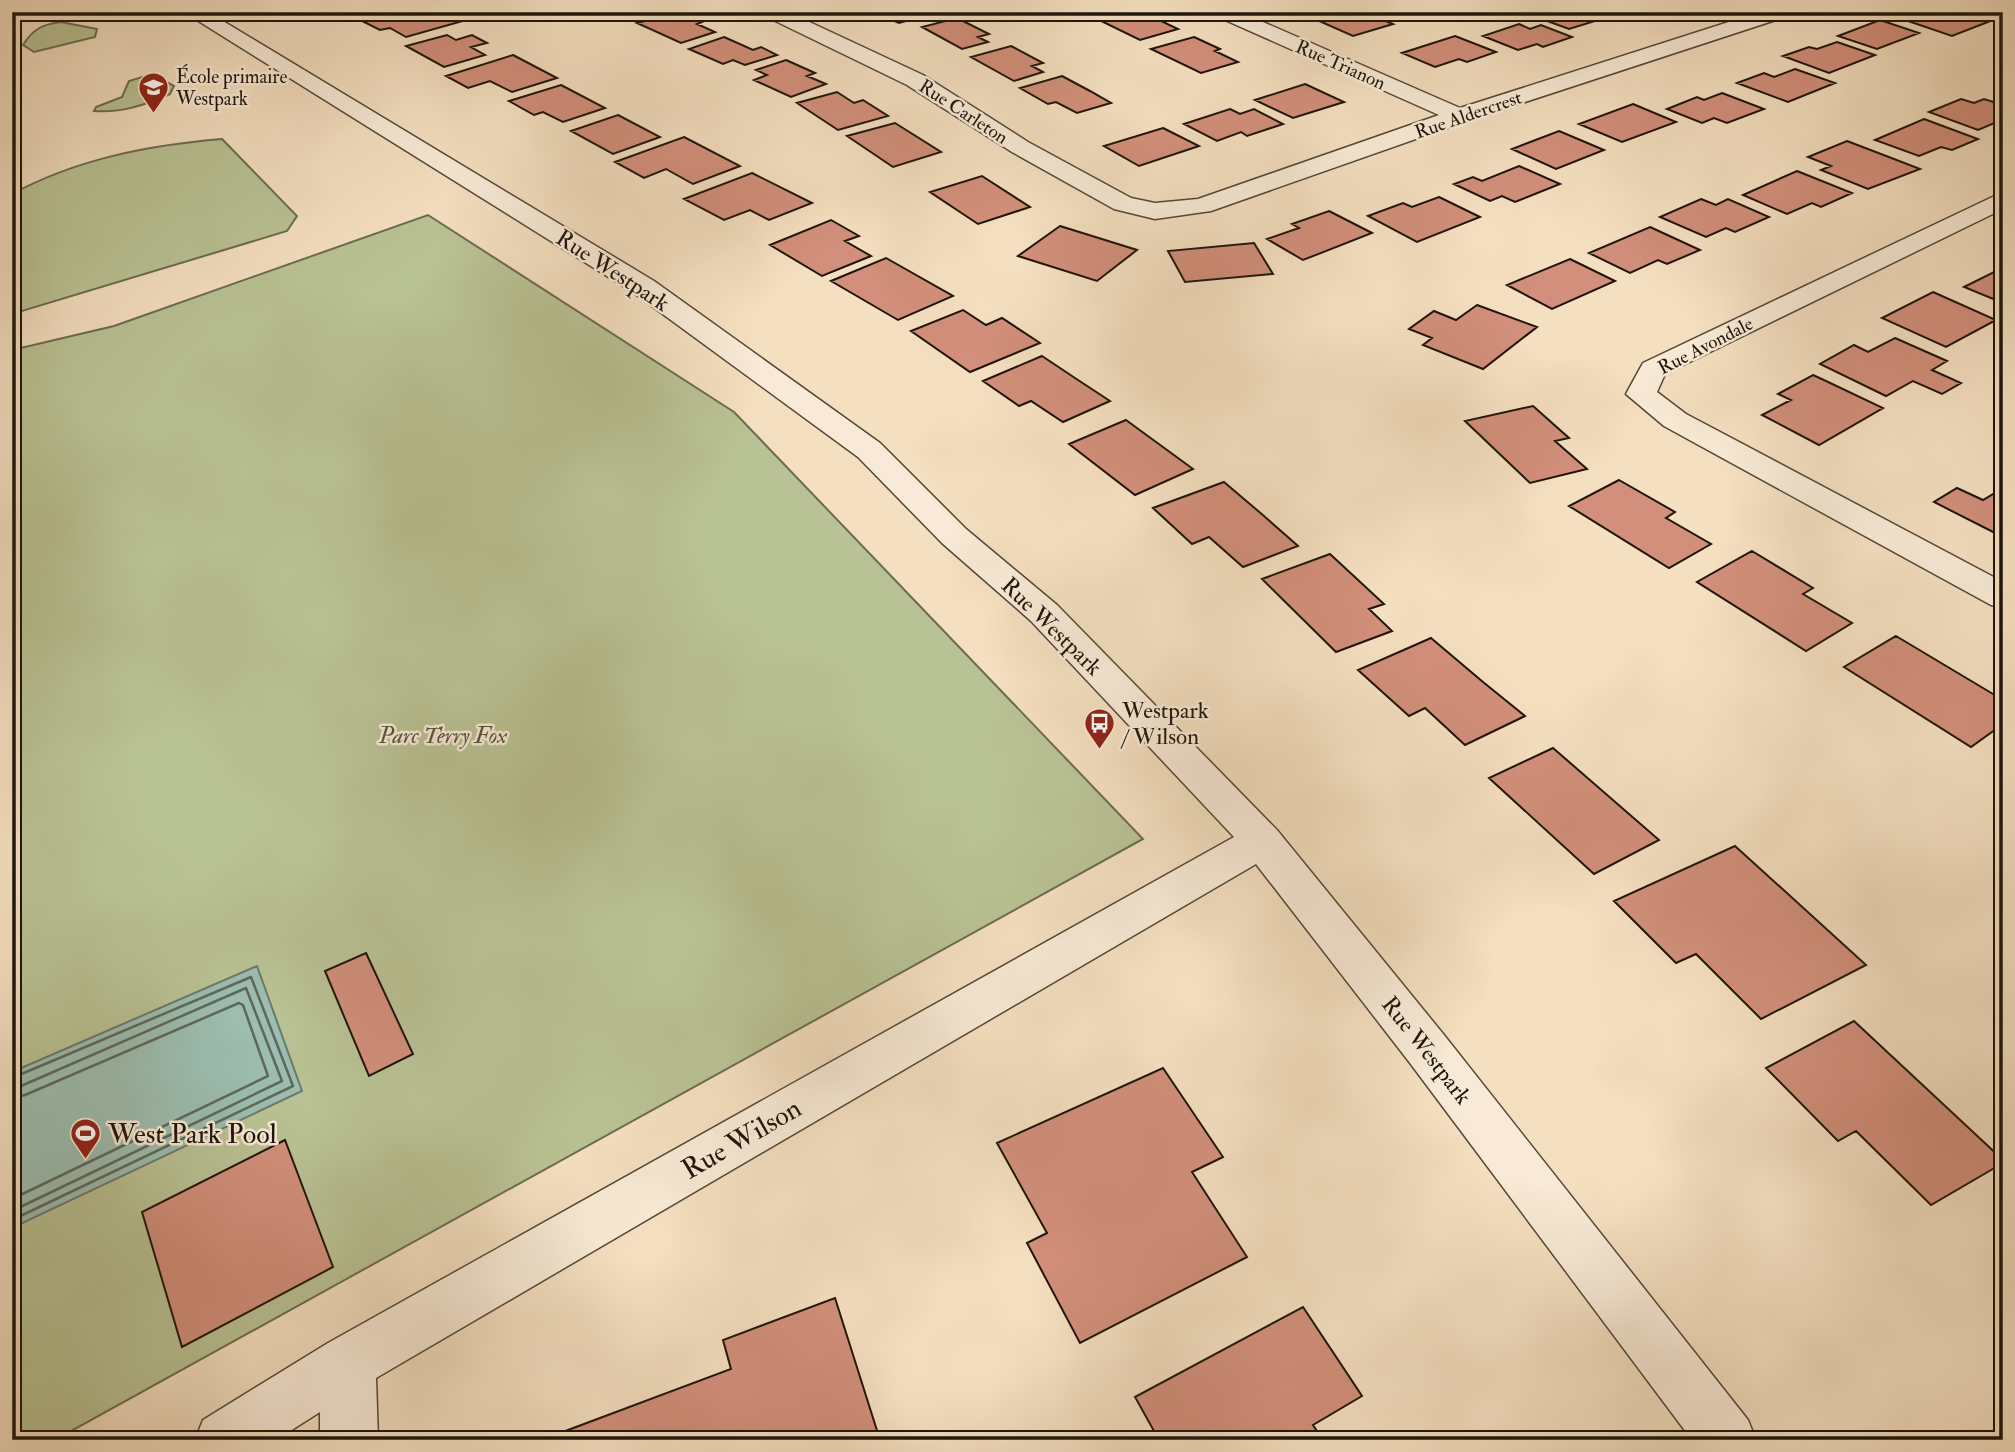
<svg xmlns="http://www.w3.org/2000/svg" width="2015" height="1452" font-family="'IM FELL Double Pica',serif">
	<rect width="100%" height="100%" fill="#f4dfc0"/>
	<filter id="stains"><feTurbulence type="fractalNoise" baseFrequency=".00286" numOctaves="4"/><feColorMatrix values="0 0 0 0 .2 0 0 0 0 .09 0 0 0 0 .02 0 0 0 .5 -.17"/></filter>
	<radialGradient id="worn" r=".72"><stop offset=".6" stop-color="#630" stop-opacity="0"/><stop offset="1" stop-color="#630" stop-opacity=".3"/></radialGradient>
	<!-- green -->
	<path fill="#b9c294" stroke="#6c6b50" stroke-width="2" d="M61,22L97,29L95,37L34,52L23,45C33,29 43,24 61,22Z
		M152,74L174,86L170,94C145,105 122,113 94,111L96,107L122,97L129,81Z
		M222,139L297,216L287,231L12,314V194C77,159 149,145 222,139Z
		M428,215L734,412L1143,839L55,1440H12V350L114,326Z"/>
	<!-- water -->
	<path fill="#9cbdaf" stroke="#6a796d" stroke-width="2" d="M257,966L302,1091L12,1228V1072Z"/>
	<g fill="none" stroke-linecap="round" stroke-linejoin="round">
		<!-- shore -->
		<path stroke="#5d685d" stroke-width="2.5" d="M12,1078L251,977L293,1086L12,1220
			M12,1087L21,1086L246,988L282,1081L12,1211
			M12,1098L25,1095L239,1003L243,1005L268,1076L12,1199"/>
	</g>
	<!-- building -->
	<path fill="#d28f7b" stroke="#1e140b" stroke-width="2" d="M392,12H419L425,15L458,12L470,19L406,37L390,28L380,30L362,21Z
		M680,12L702,22L697,24L715,32L681,43L637,23Z
		M873,12H934L935,13L899,23Z
		M1112,12H1133L1145,18L1151,16L1178,29L1140,40L1093,17Z
		M1299,12H1365L1393,24L1353,36Z
		M1532,12H1607L1589,19L1595,21L1569,29L1528,14Z
		M1921,12H1969L1993,20L1952,36L1902,19Z
		M957,18L989,34L978,37L988,42L962,49L922,27Z
		M1880,20L1919,33L1877,49L1838,36Z
		M1519,24L1530,29L1541,25L1572,37L1543,47L1537,44L1518,50L1483,36Z
		M447,35L456,40L472,35L487,43L471,47L485,55L444,67L406,46Z
		M1455,36L1496,52L1467,62L1459,59L1435,67L1402,53Z
		M724,37L753,50L761,47L777,55L745,65L733,60L723,64L689,49Z
		M1194,37L1220,49L1215,51L1238,62L1201,73L1151,49Z
		M1837,42L1875,55L1829,73L1783,56L1809,47L1817,49Z
		M1011,46L1043,63L1032,66L1043,72L1014,81L971,57Z
		M513,55L557,78L512,92L490,81L468,88L446,76Z
		M786,60L815,73L807,76L826,84L791,97L754,80L767,75L756,70Z
		M1795,69L1835,83L1788,102L1737,83L1764,73L1774,77Z
		M1062,76L1090,91L1111,103L1077,113L1056,102L1048,104L1020,88Z
		M1305,84L1344,102L1293,118L1255,100Z
		M561,85L605,108L563,122L543,112L534,115L509,101Z
		M837,92L854,103L863,100L888,116L838,130L797,103Z
		M1722,93L1764,109L1727,123L1714,118L1702,123L1667,109L1697,97L1704,100Z
		M1961,99L1974,103L1984,99L2003,105V122L1999,121L1978,130L1929,112Z
		M1633,104L1676,122L1622,142L1579,124Z
		M1230,109L1240,114L1254,109L1283,124L1247,136L1241,132L1217,141L1184,124Z
		M618,115L660,137L613,154L571,131Z
		M1924,119L1967,135L1978,139L1952,150L1941,147L1919,156L1875,140Z
		M895,123L941,152L893,167L847,136Z
		M1163,128L1199,146L1139,166L1104,146Z
		M1559,131L1604,150L1556,169L1512,149Z
		M684,137L740,166L693,184L666,169L644,178L615,162Z
		M1847,141L1894,159L1920,169L1868,189L1821,170L1831,166L1808,157Z
		M1519,166L1560,184L1515,202L1502,196L1490,201L1454,184L1473,177L1482,181Z
		M1797,171L1852,193L1821,207L1812,203L1787,214L1743,195Z
		M752,173L812,203L769,220L750,210L724,220L684,199Z
		M982,176L1030,207L978,224L930,192Z
		M1439,197L1480,217L1417,242L1368,216L1403,203L1412,207Z
		M1701,199L1716,205L1728,199L1769,217L1735,232L1726,228L1706,237L1660,217Z
		M1329,211L1372,233L1303,260L1267,239L1299,228L1292,224Z
		M831,220L859,236L845,241L871,256L822,276L770,245Z
		M1060,226L1137,250L1097,281L1018,256Z
		M1650,227L1700,250L1667,264L1658,260L1630,273L1589,253Z
		M1254,243L1273,274L1185,282L1168,251Z
		M886,258L953,296L898,320L831,281Z
		M1570,259L1615,281L1552,309L1507,285Z
		M1996,271L2003,274V303L1964,287Z
		M1933,292L1996,320L1946,347L1882,318Z
		M1477,305L1537,327L1483,369L1423,345L1432,338L1409,329L1434,311L1456,320Z
		M963,310L986,325L1002,318L1040,343L970,372L911,331Z
		M1895,338L1947,361L1932,370L1961,383L1942,394L1913,381L1886,396L1820,364L1854,345L1868,352Z
		M1042,356L1078,380L1110,401L1063,422L1031,401L1019,406L983,381Z
		M1813,375L1826,381L1883,408L1819,445L1762,415L1791,400L1778,394Z
		M1533,406L1569,438L1555,441L1587,469L1530,483L1465,421Z
		M1126,420L1193,469L1135,495L1069,444Z
		M1619,480L1675,512L1666,518L1711,544L1669,568L1569,506Z
		M1224,482L1264,516L1298,546L1243,567L1209,537L1192,544L1153,508Z
		M1957,488L1983,500L2003,488V537L1934,502Z
		M1752,551L1813,588L1803,594L1852,623L1806,651L1697,582Z
		M1330,554L1384,604L1369,609L1392,631L1336,652L1262,579Z
		M1896,636L2003,700V724L1971,747L1844,667Z
		M1431,638L1483,682L1525,716L1465,745L1425,708L1409,716L1358,670Z
		M1553,748L1659,840L1594,874L1489,778Z
		M1735,846L1799,904L1866,965L1761,1019L1696,954L1676,963L1614,901Z
		M366,953L413,1054L369,1076L325,971Z
		M1854,1021L2003,1160V1163L1931,1205L1856,1131L1838,1141L1766,1068Z
		M1163,1068L1223,1157L1192,1172L1247,1257L1080,1343L1027,1243L1047,1233L997,1143Z
		M285,1140L333,1267L182,1347L142,1212Z
		M835,1298L880,1440H561L560,1433L731,1369L723,1340Z
		M1303,1307L1362,1396L1313,1425L1323,1440H1159L1135,1397Z"/>
	<g fill="none" stroke-linecap="round" stroke-linejoin="round">
		<defs>
			<path id="minor" d="M184,12H208L654,281L880,443L966,529L1057,605L1277,830L1444,1035L1748,1420L1756,1440H1692L1410,1063L1256,864L376,1378L378,1440H320V1412L276,1440H195L203,1420L328,1343L1234,837L1031,621L942,543L858,457L634,293Z
				M762,12H788L923,75L1028,142L1131,198L1155,203L1198,199L1439,115L1216,16L1213,12H1240L1460,108L1760,12H1791L1788,16L1467,121L1211,211L1155,219L1114,209L1012,152L907,85L765,16Z
				M2003,192V209L1665,374L1657,392L1686,414L2003,582V608L1991,605L1664,426L1626,394L1643,363Z"/>
		</defs>
		<!-- minor casing -->
		<use href="#minor" stroke="#544738" stroke-width="3"/>
		<!-- minor -->
		<use href="#minor" fill="#f8ead6" fill-rule="evenodd"/>
	</g>
	<!-- icons -->
	<defs>
		<symbol id="school-pin" viewBox="-11 -11 22 30"><path d="M0 17L-7.5 6A9.5 9.5 0 1 1 7.5 6Z" fill="#8f2418" stroke="#f8ead6"/><path d="M0-5L7-2L0 1L-7-2ZM-4 1L0 2.5L4 1V4Q0 6-4 4Z" fill="#fff"/></symbol>
		<symbol id="bus-pin" viewBox="-11 -11 22 30"><path d="M0 17L-7.5 6A9.5 9.5 0 1 1 7.5 6Z" fill="#8f2418" stroke="#f8ead6"/><path d="M-5-6H5V4H4V6H2V4H-2V6H-4V4H-5ZM-3.5-4V0h7V-4ZM-3.5 1.2v1.5H-2V1.2ZM2 1.2v1.5H3.5V1.2Z" fill="#fff"/></symbol>
		<symbol id="stadium-pin" viewBox="-11 -11 22 30"><path d="M0 17L-7.5 6A9.5 9.5 0 1 1 7.5 6Z" fill="#8f2418" stroke="#f8ead6"/><path d="M0-5a6.5 5 0 1 0 0 10a6.5 5 0 1 0 0-10ZM-3.5-1.8h7v3.6h-7Z" fill="#fff"/></symbol>
	</defs>
	<g fill-rule="evenodd">
		<use href="#school-pin" x="136" y="70" width="35" height="47"/>
		<use href="#bus-pin" x="1082" y="706" width="35" height="47"/>
		<use href="#stadium-pin" x="68" y="1116" width="35" height="47"/>
	</g>
	<g text-anchor="middle" stroke-width="5" stroke-linejoin="round" paint-order="stroke">
		<!-- far-street labels -->
		<g font-size="19" fill="#1e140b" stroke="#f8ead6">
			<text transform="translate(1341 64) rotate(24)" y="7">Rue Trianon</text>
			<text transform="translate(964 111) rotate(33)" y="7">Rue Carleton</text>
			<text transform="translate(1468 114) rotate(-19)" y="7">Rue Aldercrest</text>
			<text transform="translate(1705 345) rotate(-27)" y="7">Rue Avondale</text>
		</g>
		<!-- far-poi labels -->
		<g font-size="19" fill="#1e140b" stroke="#f8ead6" text-anchor="start">
			<text x="176" y="83">École primaire<tspan x="176" dy="22">Westpark</tspan></text>
		</g>
		<!-- street labels -->
		<g font-size="23" fill="#1e140b" stroke="#f8ead6">
			<text transform="translate(613 270) rotate(33)" y="8">Rue Westpark</text>
			<text transform="translate(1052 626) rotate(44)" y="8">Rue Westpark</text>
			<text transform="translate(1427 1050) rotate(52)" y="8">Rue Westpark</text>
		</g>
		<!-- poi labels -->
		<g font-size="23" fill="#1e140b" stroke="#f8ead6" text-anchor="start">
			<text x="1122" y="718">Westpark<tspan x="1122" dy="26">/ Wilson</tspan></text>
		</g>
		<!-- park labels -->
		<g font-size="23" font-style="italic" fill="#54513b" stroke="#f8ead6">
			<text x="443" y="743">Parc Terry Fox</text>
		</g>
		<!-- near-poi labels -->
		<g font-size="28" fill="#1e140b" stroke="#f8ead6" text-anchor="start">
			<text x="108" y="1143">West Park Pool</text>
		</g>
		<!-- near-street labels -->
		<g font-size="28" fill="#1e140b" stroke="#f8ead6">
			<text transform="translate(741 1138) rotate(-30)" y="10">Rue Wilson</text>
		</g>
	</g>
	<!-- margin -->
	<rect width="2015" height="1452" fill="none" stroke="#f4dfc0" stroke-width="42"/>
	<rect x="14" y="14" width="1987" height="1424" fill="none" stroke="#1e140b" stroke-width="3.5"/>
	<rect x="21" y="21" width="1973" height="1410" fill="none" stroke="#1e140b" stroke-width="2"/>
	<rect width="100%" height="100%" filter="url(#stains)"/>
	<rect width="100%" height="100%" fill="url(#worn)"/>
</svg>
